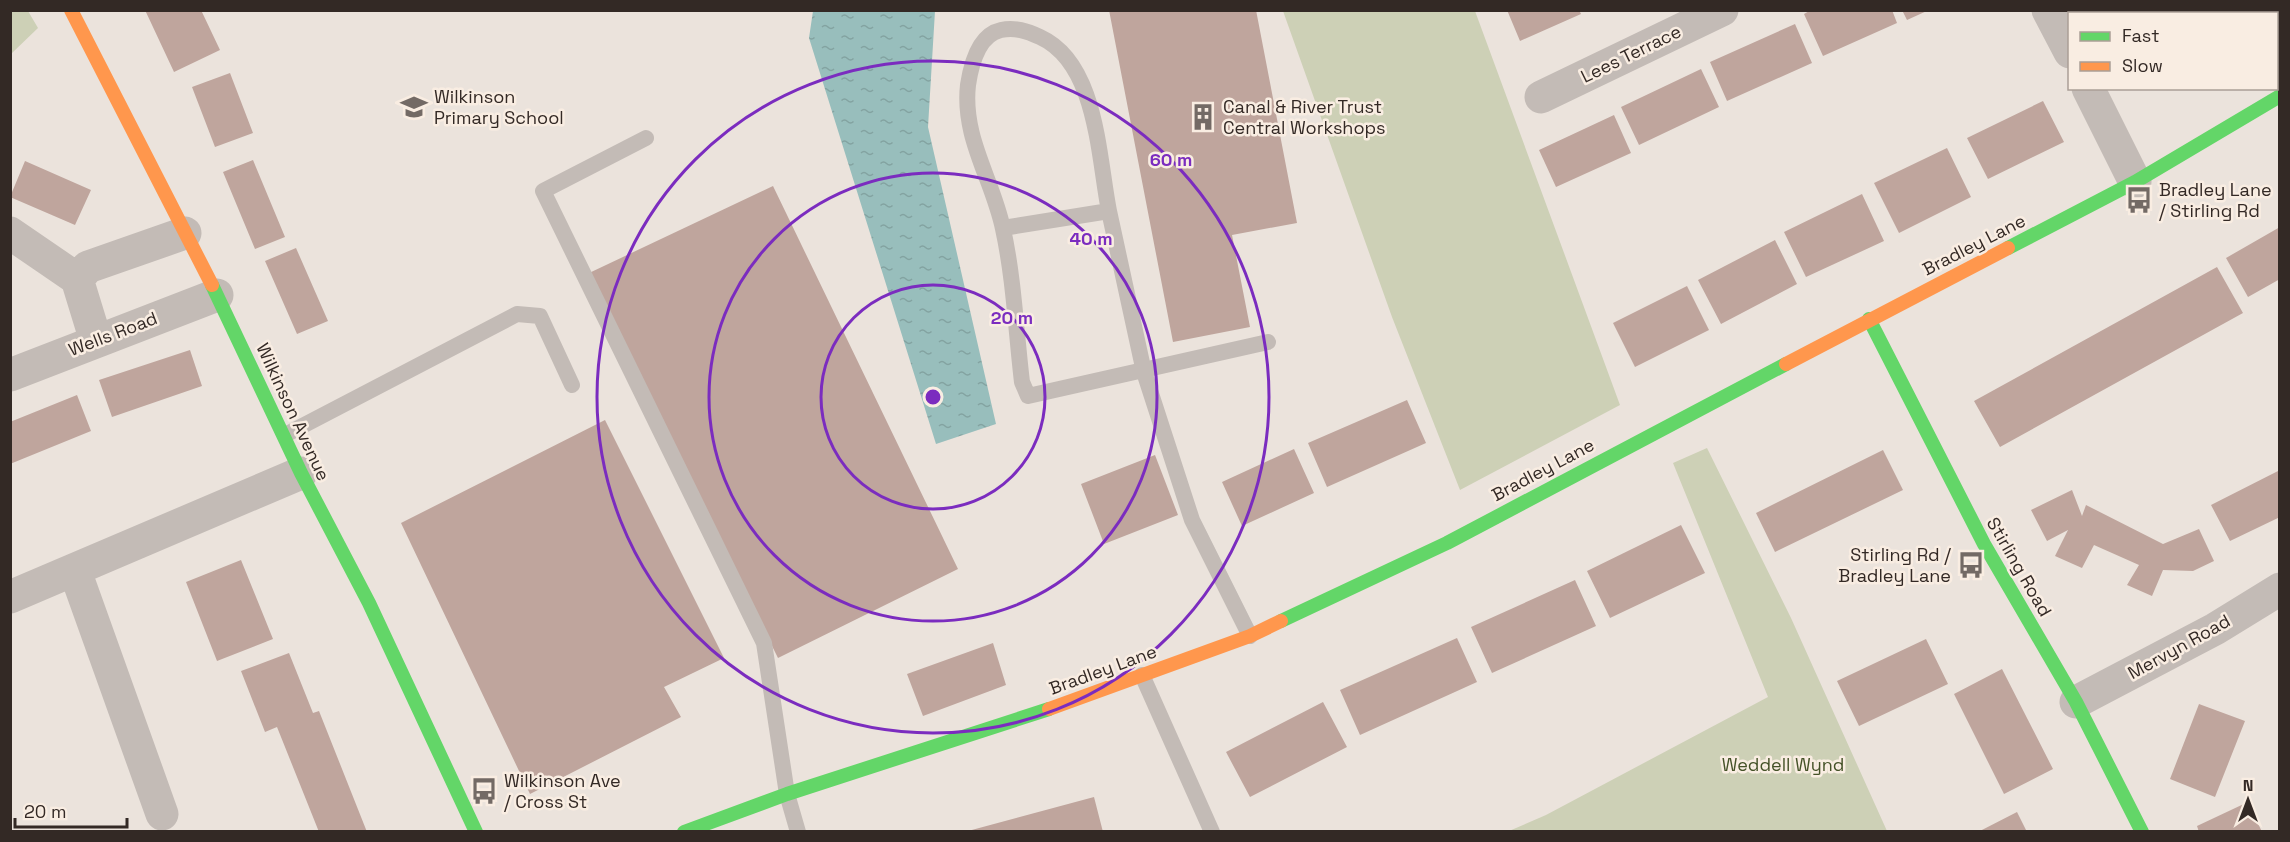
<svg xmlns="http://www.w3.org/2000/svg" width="2290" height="842" font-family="'Space Grotesk',sans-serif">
	<defs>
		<pattern id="water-ripples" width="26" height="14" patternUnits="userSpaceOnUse" patternTransform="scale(1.5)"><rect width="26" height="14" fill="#98bebc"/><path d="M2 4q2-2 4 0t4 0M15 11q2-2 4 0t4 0" fill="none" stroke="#83a3a1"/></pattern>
	</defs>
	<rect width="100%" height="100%" fill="#ebe3dc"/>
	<!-- park -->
	<path fill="#cdd0b6" d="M11,10L28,11L38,28L11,54Z
		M1283,11H1475L1620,405L1460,490L1392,317Z
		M1707,448L1791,618L1887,831H1509L1546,815L1768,697L1673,463Z"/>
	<!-- water -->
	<path fill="url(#water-ripples)" d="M813,11H935L928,127L996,424L936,444L809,38Z"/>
	<!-- building -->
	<path fill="#bfa59d" d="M145,10H201L220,50L174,72Z
		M1109,10H1256L1297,223L1232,235L1250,327L1173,342Z
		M1507,10H1579L1581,14L1520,41Z
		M1811,10H1892L1897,23L1823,56L1804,14Z
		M1902,10H1929L1907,20Z
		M2227,10H2280V12L2229,14Z
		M1795,24L1812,63L1727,101L1710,62Z
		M1701,69L1719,107L1639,145L1621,107Z
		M230,73L253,133L215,147L192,87Z
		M2043,101L2064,142L1988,179L1967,138Z
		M1614,115L1631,153L1556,187L1539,150Z
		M1947,148L1971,197L1899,233L1874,183Z
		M253,160L285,237L255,249L223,172Z
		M25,161L91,190L75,225L10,197Z
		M773,186L958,569L778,658L587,274Z
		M1862,194L1884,241L1806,277L1784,232Z
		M2280,227V279L2248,297L2226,258Z
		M1775,240L1797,284L1721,324L1698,280Z
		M296,248L328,321L297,334L265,261Z
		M2217,267L2243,313L2000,447L1974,401Z
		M1687,286L1709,330L1635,367L1613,323Z
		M190,350L202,386L112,417L99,380Z
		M77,395L91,431L10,464V422Z
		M1407,400L1426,443L1327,487L1308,443Z
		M605,420L724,658L664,687L681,717L530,794L401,523Z
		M1294,449L1314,493L1242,526L1222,482Z
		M1883,450L1903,490L1775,552L1756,513Z
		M1155,455L1178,515L1104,544L1081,484Z
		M2280,470V517L2230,541L2211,505Z
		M2072,490L2082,516L2086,505L2163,544L2199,529L2214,561L2193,571L2163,570L2152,596L2127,585L2139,565L2094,545L2082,568L2055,556L2068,530L2047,541L2031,510Z
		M1681,525L1705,573L1610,618L1587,571Z
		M241,560L273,639L217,661L186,582Z
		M1575,580L1596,626L1492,673L1471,627Z
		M1457,638L1477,682L1360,735L1340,690Z
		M1926,639L1948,684L1859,726L1837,681Z
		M993,643L1006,685L923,716L907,674Z
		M289,653L313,713L319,711L367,832H319L277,727L265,732L241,671Z
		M2002,669L2053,769L2004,794L1954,694Z
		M1323,702L1347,747L1250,797L1226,752Z
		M2199,704L2245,721L2215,797L2170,779Z
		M1094,797L1103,832H968V831Z
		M2248,802L2262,832H2199L2197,826Z
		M2017,812L2027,832H1978Z"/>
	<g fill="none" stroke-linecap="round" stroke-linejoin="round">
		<!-- lane -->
		<path stroke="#c3bbb6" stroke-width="16" d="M646,138L543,191L764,643L787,794L798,832
			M1109,211L1144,372L1192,520L1250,636
			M1003,228L1109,211C1098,155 1097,63 1040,37C1027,31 1015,27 1001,30C978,35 971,65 968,85C962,138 993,180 1003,229C1014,279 1016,332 1022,382L1028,396L1268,342
			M285,435L517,314L540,316L572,385
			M1142,675L1212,832"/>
		<!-- street -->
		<path stroke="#c3bbb6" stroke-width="33" d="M2048,10L2070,52
			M2088,88L2135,182
			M1541,97L1722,10
			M10,233L77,279
			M77,279L88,267L185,233
			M77,279L96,341
			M10,375L217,295
			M75,571L162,814
			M10,597L301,473
			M2076,702L2215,629L2280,589"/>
		<!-- fast -->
		<path stroke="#63d668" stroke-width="14" d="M2008,248L2135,182L2280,96
			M212,285L301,473L369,603L476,832
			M1869,319L1984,544L2076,702L2142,832
			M1281,621L1447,543L1786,364
			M684,832L787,794L1049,709"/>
		<!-- slow -->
		<path stroke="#ff974d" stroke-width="14" d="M71,10L212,285
			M1786,364L2008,248
			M1049,709L1250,636L1281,621"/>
	</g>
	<!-- distance rings -->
	<g fill="none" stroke="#7b2cbf" stroke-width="3">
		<circle cx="933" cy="397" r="112"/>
		<circle cx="933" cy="397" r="224"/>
		<circle cx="933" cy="397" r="336"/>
	</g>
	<!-- icons -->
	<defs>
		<symbol id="school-bare" viewBox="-9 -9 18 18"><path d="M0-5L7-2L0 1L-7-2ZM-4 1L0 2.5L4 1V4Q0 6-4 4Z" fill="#736a65" stroke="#f9ede2" stroke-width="2.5" paint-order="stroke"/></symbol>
		<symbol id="building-bare" viewBox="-9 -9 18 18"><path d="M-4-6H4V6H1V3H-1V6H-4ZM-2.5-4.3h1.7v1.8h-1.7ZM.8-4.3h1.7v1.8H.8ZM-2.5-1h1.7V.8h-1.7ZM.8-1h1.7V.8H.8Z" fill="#736a65" stroke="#f9ede2" stroke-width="2.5" paint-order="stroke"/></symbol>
		<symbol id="bus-bare" viewBox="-9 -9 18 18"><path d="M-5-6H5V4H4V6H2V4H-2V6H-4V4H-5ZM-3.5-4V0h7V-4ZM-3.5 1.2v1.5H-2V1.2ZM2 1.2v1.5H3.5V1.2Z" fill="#736a65" stroke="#f9ede2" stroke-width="2.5" paint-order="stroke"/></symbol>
	</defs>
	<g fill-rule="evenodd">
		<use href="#school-bare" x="395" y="88" width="38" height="38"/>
		<use href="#building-bare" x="1184" y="98" width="38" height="38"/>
		<use href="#bus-bare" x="2120" y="181" width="38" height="38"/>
		<use href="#bus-bare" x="1952" y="546" width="38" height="38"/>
		<use href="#bus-bare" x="465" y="772" width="38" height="38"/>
	</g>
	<g text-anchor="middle" stroke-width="5" stroke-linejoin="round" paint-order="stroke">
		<!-- street labels -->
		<g font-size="18" fill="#332925" stroke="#f9ede2">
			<text transform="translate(1631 54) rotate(-26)" y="6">Lees Terrace</text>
			<text transform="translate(1974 245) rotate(-27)" y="6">Bradley Lane</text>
			<text transform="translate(113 334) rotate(-21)" y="6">Wells Road</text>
			<text transform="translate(293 412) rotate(65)" y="6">Wilkinson Avenue</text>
			<text transform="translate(1543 470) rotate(-28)" y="6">Bradley Lane</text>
			<text transform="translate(2019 567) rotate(60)" y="6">Stirling Road</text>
			<text transform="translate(2179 647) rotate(-29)" y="6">Mervyn Road</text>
			<text transform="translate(1103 670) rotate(-20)" y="6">Bradley Lane</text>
		</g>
		<!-- poi labels -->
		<g font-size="18" fill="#332925" stroke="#f9ede2" text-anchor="start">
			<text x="434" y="103">Wilkinson<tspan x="434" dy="21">Primary School</tspan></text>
			<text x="1223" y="113">Canal &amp; River Trust<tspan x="1223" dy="21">Central Workshops</tspan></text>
			<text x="2159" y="196">Bradley Lane<tspan x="2159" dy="21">/ Stirling Rd</tspan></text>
			<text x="1951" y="561" text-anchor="end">Stirling Rd /<tspan x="1951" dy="21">Bradley Lane</tspan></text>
			<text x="504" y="787">Wilkinson Ave<tspan x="504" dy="21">/ Cross St</tspan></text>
		</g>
		<!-- park labels -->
		<g font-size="18" fill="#455228" stroke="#f9ede2">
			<text x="1783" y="771">Weddell Wynd</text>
		</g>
	</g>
	<circle cx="933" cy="397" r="9" fill="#7b2cbf" stroke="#f9ede2" stroke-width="3"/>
	<g font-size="18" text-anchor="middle" font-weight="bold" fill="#7b2cbf" stroke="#f9ede2" stroke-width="5" stroke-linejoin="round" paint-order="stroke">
		<text x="1171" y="166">60 m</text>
		<text x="1091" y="245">40 m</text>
		<text x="1012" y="324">20 m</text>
	</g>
	<!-- border -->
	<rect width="2290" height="842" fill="none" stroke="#332925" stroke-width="24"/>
	<!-- legend -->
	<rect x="2068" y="12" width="210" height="78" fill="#f9ede2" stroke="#aa9f96" stroke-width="1.5"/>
	<rect x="2080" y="32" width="30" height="9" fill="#63d668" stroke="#aa9f96" stroke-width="1.5"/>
	<text x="2122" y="42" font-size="18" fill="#332925">Fast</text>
	<rect x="2080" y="62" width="30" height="9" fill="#ff974d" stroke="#aa9f96" stroke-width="1.5"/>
	<text x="2122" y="72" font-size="18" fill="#332925">Slow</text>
	<!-- north arrow -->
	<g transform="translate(2248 800)" stroke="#f9ede2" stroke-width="4.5" paint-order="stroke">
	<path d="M0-4.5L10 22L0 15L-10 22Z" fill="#332925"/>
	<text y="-9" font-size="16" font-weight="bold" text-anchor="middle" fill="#332925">N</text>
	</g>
	<!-- scale -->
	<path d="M15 818v9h112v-9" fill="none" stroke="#332925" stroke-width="3"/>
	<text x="24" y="818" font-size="18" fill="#332925" stroke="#f9ede2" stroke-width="4.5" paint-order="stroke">20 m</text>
</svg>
